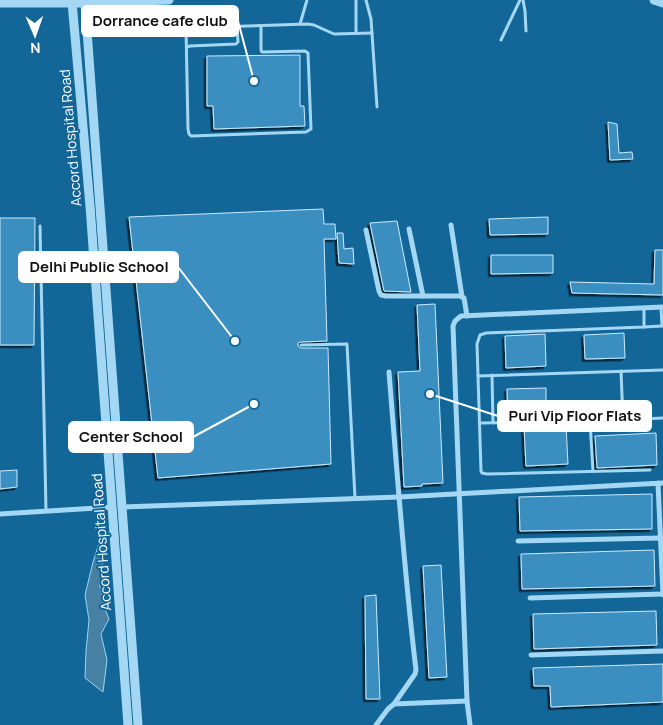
<svg xmlns="http://www.w3.org/2000/svg" width="663" height="725" font-family="Manrope,sans-serif">
<defs>
<filter id="shadow"><feDropShadow dx="-2.5" dy="2.5" stdDeviation="0" flood-color="#0009"/></filter>
</defs>
<rect width="100%" height="100%" fill="#126698"/>
<path fill="#4681a4" stroke="#96d5f6" d="M100,540l4,18 -3,12 -1,17 5,22 4,10 -8,15 6,26 -4,32 -18,-14 1,-27 3,-31 -4,-25 8,-33z"/>
<g fill="#3b8fc0" stroke="#ccebfd" filter="url(#shadow)">
<path d="M300,55v51h4l1,20 -91,3 -1,-23h-6v-50z"/>
<path d="M608,122l9,2 2,29 13,-1 1,7 -23,1z"/>
<path d="M323,209l1,15h11l1,15h-12l3,102 -26,1 -3,1v3l3,2h27l3,116 -173,14 -29,-261z"/>
<path d="M548,217v17l-58,1 -1,-16z"/>
<path d="M0,218h35l-1,127h-34z"/>
<path d="M397,221l14,71 -27,-1 -14,-68z"/>
<path d="M337,233h6l1,16 9,-1 1,16 -15,-1z"/>
<path d="M655,250h8v45l-91,-2 -2,-11 84,2z"/>
<path d="M491,255h62v18l-62,1z"/>
<path d="M435,304l8,179 -21,1v2l-18,1 -6,-115 22,-1 -3,-66z"/>
<path d="M624,333l1,25 -40,1 -1,-24z"/>
<path d="M545,334l1,32 -40,2 -1,-32z"/>
<path d="M546,388v16l35,-2v15l-73,2 -1,-30z"/>
<path d="M566,425l2,39 -42,2 -2,-40z"/>
<path d="M656,433l1,32 -60,3 -2,-32z"/>
<path d="M17,470v17l-17,2v-18z"/>
<path d="M652,494v35l-132,2 -1,-34z"/>
<path d="M654,550l1,36 -133,3 -1,-35z"/>
<path d="M441,565l6,112 -18,1 -6,-112z"/>
<path d="M376,595l4,104h-14l-1,-103z"/>
<path d="M656,611l1,34 -123,4 -1,-35z"/>
<path d="M663,664v38l-112,5 -1,-21h-16l-1,-18z"/>
</g>
<g fill="none" stroke-linecap="round" stroke-linejoin="round">
<g stroke="#a4d7f3" stroke-width="3">
<path d="M356,0v33"/>
<path d="M366,0l5,19 6,88"/>
<path d="M523,0l2,11 1,20"/>
<path d="M300,24l7,-24"/>
<path d="M186,28l2,101 1,5 2,2 115,-4 5,-3 -3,-76 -3,-2 -43,1 -1,-2v-24"/>
<path d="M87,31l221,-7 6,1 20,9 38,-1"/>
<path d="M501,40l19,-40"/>
<path d="M187,47l3,-1 46,-2 2,-2 -1,-16"/>
<path d="M40,226l6,285"/>
<path d="M661,307l1,19h1"/>
<path d="M644,308v19l-158,6 -6,2 -3,9 4,127 1,2 5,1 163,-4"/>
<path d="M644,327l18,-1"/>
<path d="M301,345l46,-1 8,154"/>
<path d="M621,371l2,49 40,-2"/>
<path d="M492,375l1,48"/>
<path d="M478,376l185,-6"/>
<path d="M480,423l110,-2 3,50"/>
</g>
<g stroke="#a4d7f3" stroke-width="5">
<path d="M451,225l11,72"/>
<path d="M409,229l14,67"/>
<path d="M366,230l13,61 2,4 5,1h74l4,2 3,18"/>
<path d="M389,372c8,100 15,199 27,298l-1,4 -21,30"/>
<path d="M658,483l5,112"/>
<path d="M122,507l277,-10 264,-14"/>
<path d="M0,514l113,-7"/>
<path d="M518,541l143,-3"/>
<path d="M530,598l133,-4"/>
<path d="M531,655l132,-4"/>
<path d="M376,725l12,-16 6,-5 73,-3"/>
<path d="M470,725l-3,-24 -14,-375 2,-5 6,-5 202,-9"/>
</g>
<g stroke="#a4d7f3" stroke-width="9">
<path d="M69,0l3,2 18,204 38,519"/>
<path d="M82,0l3,3 53,722"/>
<path d="M654,0l9,3"/>
<path d="M0,3h85l84,-3"/>
</g>
</g>
<g text-anchor="middle" dominant-baseline="central" stroke-width="4" stroke-linejoin="round" paint-order="stroke">
<g font-size="14" fill="#fff" stroke="#126698">
<text transform="translate(70 138) rotate(-95)">Accord Hospital Road</text>
<text transform="translate(101 542) rotate(-94)">Accord Hospital Road</text>
</g>
</g>
<path fill="none" stroke="#fff" stroke-width="2" d="M254 81L238 21M235 341L178 267M430 394L498 416M254 404L193 437"/>
<g fill="#fff" stroke="#126698" stroke-width="2">
<circle cx="254" cy="81" r="5"/>
<circle cx="235" cy="341" r="5"/>
<circle cx="430" cy="394" r="5"/>
<circle cx="254" cy="404" r="5"/>
</g>
<g fill="#fff" stroke="#fff" stroke-width="2">
<rect x="82" y="6" width="156" height="30" rx="5"/>
<rect x="19" y="252" width="159" height="30" rx="5"/>
<rect x="498" y="401" width="153" height="30" rx="5"/>
<rect x="69" y="422" width="124" height="30" rx="5"/>
</g>
<g font-size="15" text-anchor="middle" font-weight="bold" fill="#111">
<text x="160" y="26">Dorrance cafe club</text>
<text x="99" y="272">Delhi Public School</text>
<text x="575" y="421">Puri Vip Floor Flats</text>
<text x="131" y="442">Center School</text>
</g>
<g transform="translate(35 35) rotate(178)" stroke="#126698" stroke-width="4" paint-order="stroke">
<path d="M0-4L9 19L0 12L-9 19Z" fill="#ffffff"/>
<text y="-8" font-size="14" font-weight="bold" text-anchor="middle" fill="#ffffff">N</text>
</g>
</svg>
